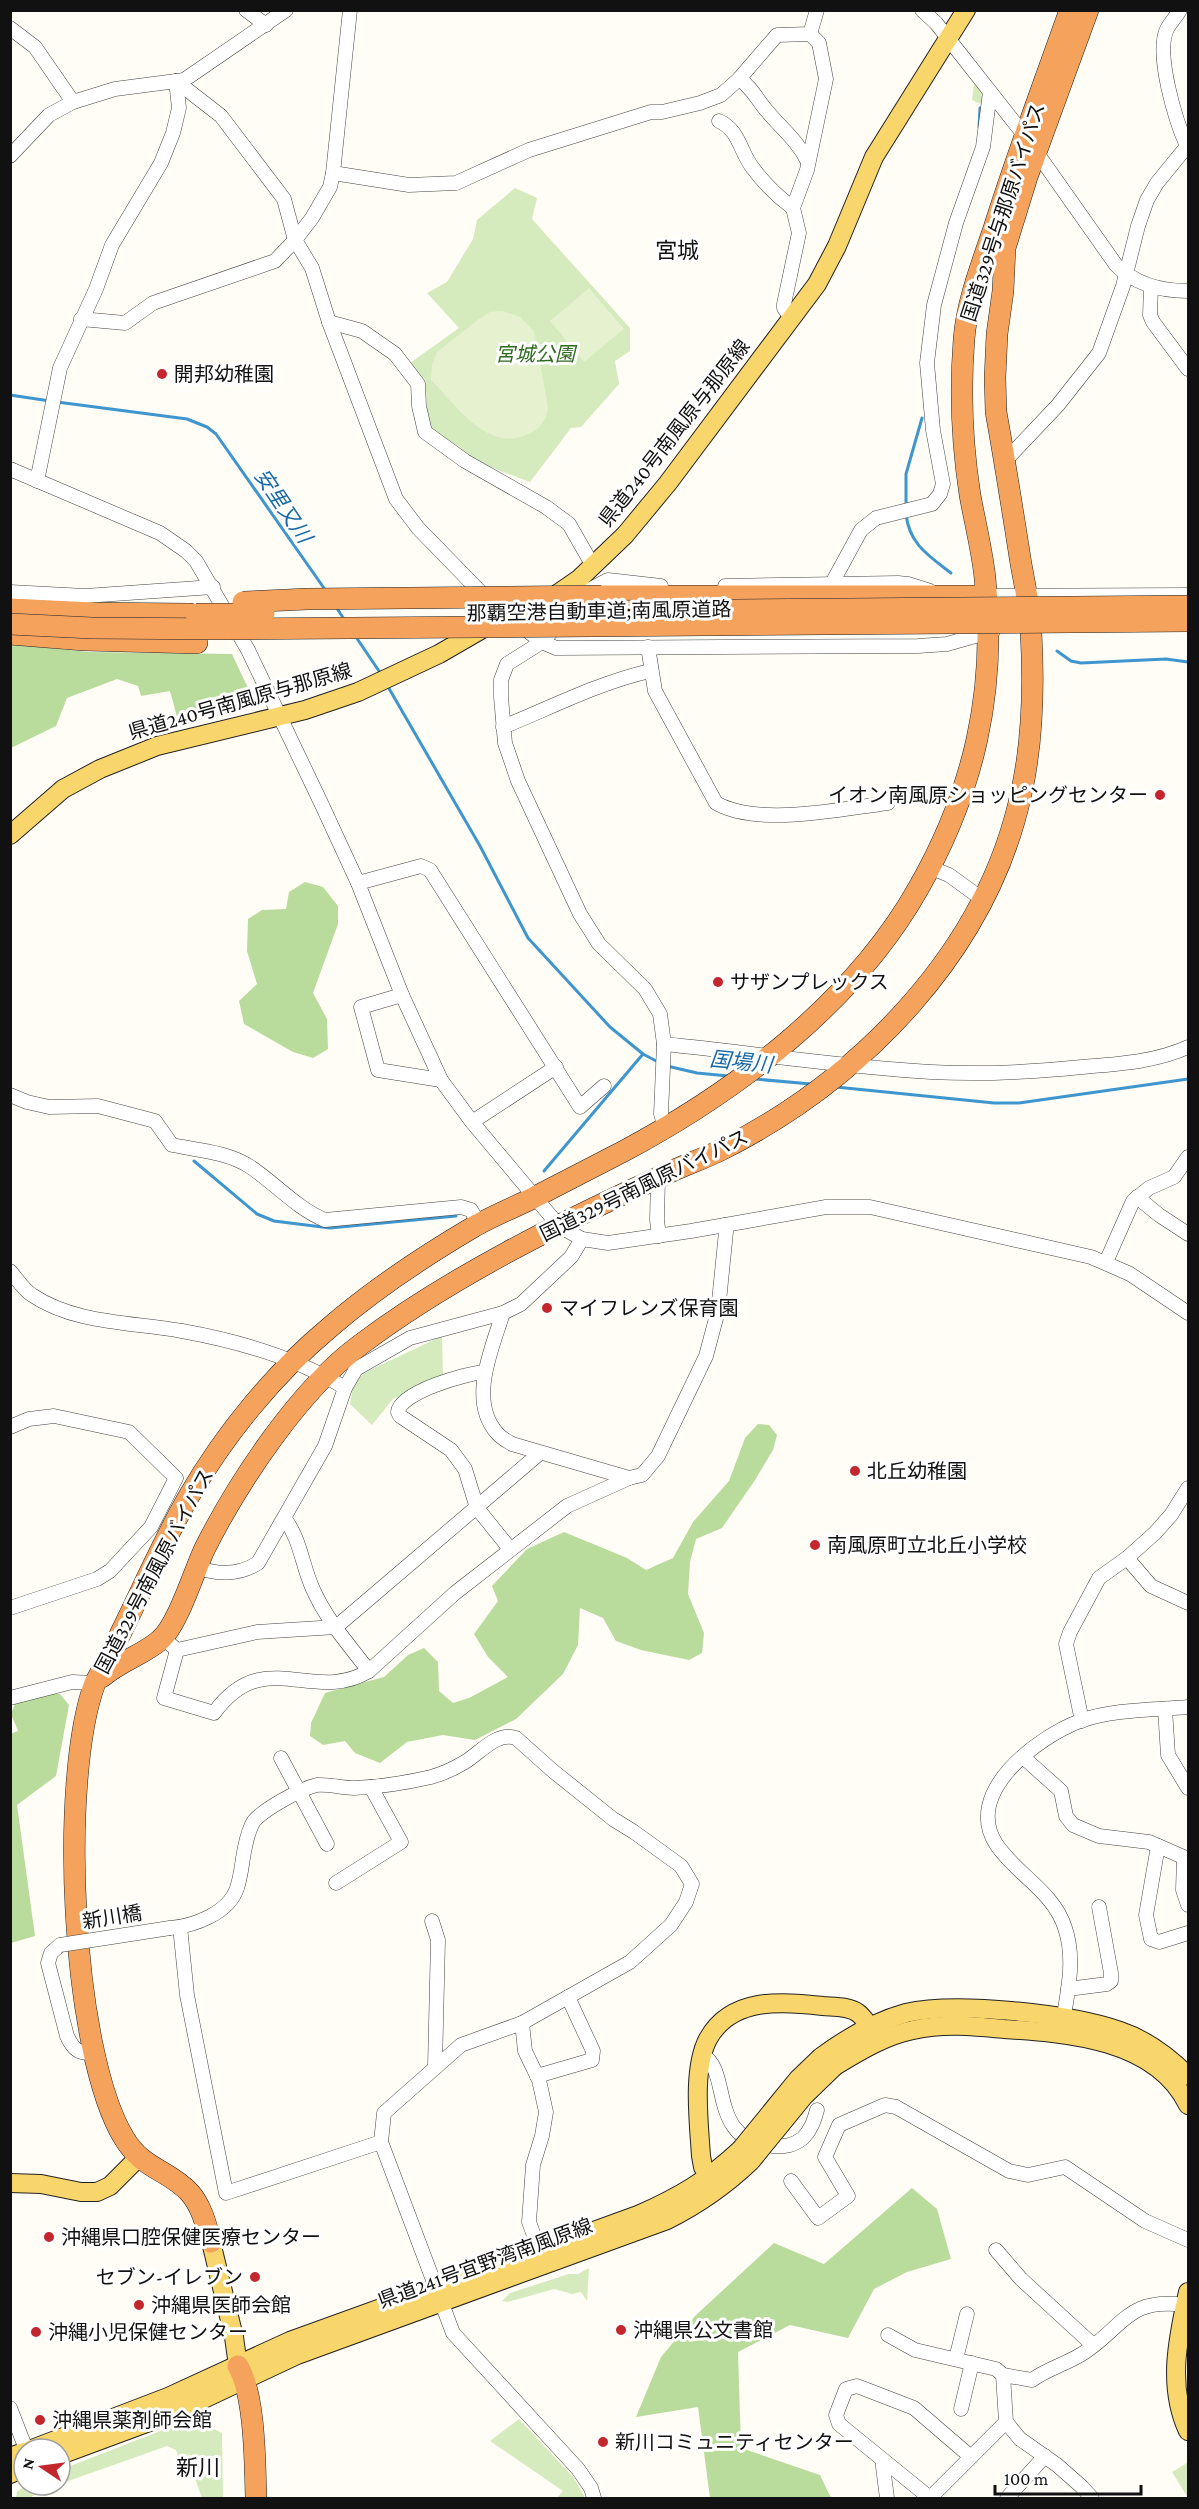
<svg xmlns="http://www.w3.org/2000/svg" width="1199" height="2509" font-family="'Crimson Pro','Noto Sans JP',serif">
<rect width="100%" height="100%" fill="#fffdf5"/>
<g fill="#d5ebbd">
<path d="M974,84l9,7v14l-11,-5z"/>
<path d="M515,188l22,10 -5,21 98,109v23l-15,10 4,23 -38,43 -10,1 -41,54 -50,-19 -46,-31 -6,-10 -3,-42 -15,-17 49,-35 -32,-35 20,-11 26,-43 4,-19z"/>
<path d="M442,1336l1,41 -50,22 -21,26 -22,-21 4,-23 14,-10z"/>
<path d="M589,2268l-2,33 -6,-9 -9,2 -18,-5 -46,13 -6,-1 8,-8 59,-19h9z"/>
<path d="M199,2416l1,6 22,11 1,65h-21l-16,-44 -8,2 -2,-6 -9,-4 -107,38v-14z"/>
<path d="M519,2419l55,59 11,20h-28l6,-7 -73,-50z"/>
<path d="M1187,2463l1,3v32l-16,-26z"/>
<path d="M26,2485h32l-21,8 -7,5h-14l1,-6z"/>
</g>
<g fill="#b9dc9c">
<path d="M10,644l79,8 143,2 16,34 -13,24 -56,12 -9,-33 -29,5 -3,-10 -21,-7 -50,19 -11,28 -45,22z"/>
<path d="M305,882l18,5 15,19v18l-25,69 14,26 1,30 -15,9 -20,-6 -49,-28 -5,-23 18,-17 -10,-33 1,-32 14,-9 24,-1 3,-17z"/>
<path d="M758,1424l11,1 8,10 -4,15 -18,30 -33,48 -26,11 -6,23 -2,32 16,39 -2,20 -13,7 -48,-10 -25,-9 -13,-23 -23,-10 -2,37 -15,29 -47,45 -41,21 -32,-5 -36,7 -27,21 -25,-10 -10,-12 -22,4 -13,-9 1,-13 14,-30 59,-16 24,-22 16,-7 14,14 1,29 14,12 16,-5 39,-21 -20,-20 -14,-23 24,-33 -6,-15 35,-37 37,-17 63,26 19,12 27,-12 20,-36 36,-41 16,-43z"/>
<path d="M45,1694h15l9,11 -13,71 -39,29 18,131 -24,7 -1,-209 8,-3 -7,-17 4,-10z"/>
<path d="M912,2188l25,21 14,50 -44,13 -33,17 -26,49 -58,-13 -52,27 3,96 79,27 11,23h-121l-12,-91 -62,10 25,-60 34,-41 79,-73 50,21z"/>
</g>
<g fill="#e6f2cf">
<path d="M589,288l35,41 -40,33 -34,-41z"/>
<path d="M502,311l18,6 14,14 14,76c-2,14 -8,23 -22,28 -39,17 -70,-30 -95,-55l1,-15 5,-13 42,-33 11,-7z"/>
</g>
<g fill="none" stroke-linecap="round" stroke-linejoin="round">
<g stroke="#3f96cf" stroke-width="3">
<path d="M979,127l1,-19"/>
<path d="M10,395l40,6"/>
<path d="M57,402l130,17 20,8 9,7 110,157"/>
<path d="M906,507v-33l16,-56"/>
<path d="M906,514c3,30 23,42 45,59"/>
<path d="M336,607l8,12"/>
<path d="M356,637l25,37"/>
<path d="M1057,651l14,10 10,2 85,-4 22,3"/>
<path d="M387,685l93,161 48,92 82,89 33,27 17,9"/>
<path d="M667,1066l30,7 31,3"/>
<path d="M755,1079l56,5"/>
<path d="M836,1087l158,16h25l169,-24"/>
<path d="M194,1161l63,53 17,7 56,7 126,-12"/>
<path d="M544,1171l99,-117"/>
</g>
<g stroke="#444" stroke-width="15">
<g id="minor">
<path d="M246,10l20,15"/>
<path d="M922,10l14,13 89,113 91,129c20,20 45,26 72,26"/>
<path d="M1180,10c-4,7 -10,13 -13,19 -12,25 9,93 20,117"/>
<path d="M10,28l25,19 38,55"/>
<path d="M739,79c13,8 18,21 28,32 14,17 31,30 41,51"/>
<path d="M176,81l45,35 63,83 11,41 17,28 17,54 67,177 22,29 73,75 51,39 14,6 362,-2 29,-2 46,-13"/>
<path d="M719,121c20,9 21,30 33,46 11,15 26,30 41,41"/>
<path d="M10,156l39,-41 24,-13 42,-13 69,-9 102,-70"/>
<path d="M333,173l76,12 47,-2 73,-33 122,-38h11l38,-9 21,-8 18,-16 38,-44 33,-1 7,-24"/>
<path d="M1151,287l-1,28 3,7 35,47"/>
<path d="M81,319l44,4 28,-20 122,-42 20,-21 17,-22 18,-31 3,-14 17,-163"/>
<path d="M792,319l-8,-11v-4l15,-71 -6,-25 14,-38 19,-91 -7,-36 -9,-9"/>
<path d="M329,322l33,9 33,23 23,30 1,22 6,26 40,29 81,46 23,17 24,42"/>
<path d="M1005,461l53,-56 41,-52 24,-67 15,-60 9,-26 10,-17 31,-38"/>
<path d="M10,469l150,64 26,18 10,10 52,89 74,155 36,78 44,112 39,85 31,42 87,104 23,13 26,4 83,-12 135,-24h44l221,50 39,17 58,39"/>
<path d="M37,481l23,-113 36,-79 16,-44 49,-82 12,-30 6,-25 -3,-27"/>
<path d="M831,585l30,-55 15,-12 56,-14 8,-10 3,-10 -10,-54 -6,-67 7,-58 22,-82 27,-76 7,-55"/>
<path d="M661,586l-53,-6 -19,10 -47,52 -35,22 -6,16v17l4,46 13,38 62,133 19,30 46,45 15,25 4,30 -3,70 4,14"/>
<path d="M725,586l173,-3 10,1 22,7"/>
<path d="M10,592l75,4 128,-9"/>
<path d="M986,596l202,-1"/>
<path d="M648,647l7,44 61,112c42,24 124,6 172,0"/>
<path d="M503,727c49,-20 95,-44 147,-56"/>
<path d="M929,867l20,8 33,24"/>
<path d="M358,883l63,-17 9,4 150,237 24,-21"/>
<path d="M402,995l-41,12 17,63 63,10"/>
<path d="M664,1044c89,9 178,23 267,28 51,3 101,0 151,-5 36,-3 73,-5 106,-20"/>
<path d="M10,1095l17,7 22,5 49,-1 57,15 17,24c25,5 55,7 77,21 26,17 47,42 76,54l136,-13 10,3 8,14"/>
<path d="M472,1122l84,-55"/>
<path d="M658,1178l-1,42 2,16"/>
<path d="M1137,1197l22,18 29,19"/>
<path d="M1106,1262l27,-61 16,-13 25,-11 14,-20"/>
<path d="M10,1271c7,8 14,19 22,24 43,29 100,27 150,36 56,10 115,27 163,57"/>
<path d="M503,1313c-11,36 -35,87 -6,120 4,5 10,8 15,11l117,34"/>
<path d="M485,1372c-18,1 -85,20 -87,40l2,4 51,34 14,19 12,39 33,41"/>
<path d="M10,1427l19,-8 25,-3 75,16 47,46 -25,49 -41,44 -13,8 -87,29"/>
<path d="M285,1519c15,20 17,45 27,68 13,31 37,58 57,84"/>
<path d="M1127,1558l24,28 37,17"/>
<path d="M197,1567c20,8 42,8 61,-4l67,-117 20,-58 11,-19 54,-31 93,-25 18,-9 50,-47 11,-18"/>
<path d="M163,1638l14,12 -13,48 50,15c50,-69 98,-8 155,-42l86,-78 112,-87 62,-28 13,-3 16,-19 48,-100 12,-45 8,-79 -1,-7"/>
<path d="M177,1650l80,-18 79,-5 204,-174"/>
<path d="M10,1698l62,-16 23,1"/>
<path d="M1165,1709l3,46 20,33"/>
<path d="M1082,1721l-16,-77 4,-12 29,-54 28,-20 28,-25 16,-18 17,-27"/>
<path d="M1023,1757l38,34 5,25 7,9 26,11 50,6 39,17"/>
<path d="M281,1758l46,86"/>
<path d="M1158,1846l-12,69 5,24 8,3 29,-9"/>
<path d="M1184,1858l-1,32 5,15"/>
<path d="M336,1883l65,-41 -30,-55"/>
<path d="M432,1921l6,19 -3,126"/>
<path d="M180,1927l7,68 39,198 155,-51"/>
<path d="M170,1928c24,-2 59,-15 67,-40 4,-12 5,-25 7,-36 2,-10 4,-22 10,-31 10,-12 48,-33 63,-36 12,-1 25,3 37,3 27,-1 51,-5 77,-11 11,-3 24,-9 34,-15 15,-9 32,-31 51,-24l37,33 60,48 21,13 47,34 11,18 -6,18 -15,23 -41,37 -108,61 -61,22 -77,68 -3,29 72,191 125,136 13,19 3,10"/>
<path d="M60,1945l-9,8 -3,10 19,73c6,13 12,19 27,16"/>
<path d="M1068,1989l39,-5 4,-3v-8l-12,-66"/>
<path d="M522,2023l3,28 14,29 7,32 -4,24 -9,29 -4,57 10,27"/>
<path d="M1062,2027c5,-32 14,-67 3,-99 -11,-36 -49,-54 -69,-84 -33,-52 42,-107 84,-123 34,-12 74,-11 108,-14"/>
<path d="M703,2055c29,17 4,86 70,91 11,1 20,0 30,-8 8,-8 11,-17 14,-28"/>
<path d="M537,2076l55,-16 1,-9 -25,-54"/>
<path d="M791,2181l27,37 30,-22 -23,-39 14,-32 46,-20 11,2 113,64 19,4 37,-8 80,54 43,19"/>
<path d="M996,2250l25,29 72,66"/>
<path d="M888,2335l27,15 81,19 7,6"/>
<path d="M956,2359l11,-45"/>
<path d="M10,2408l16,41"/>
<path d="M961,2409l11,-46"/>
<path d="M882,2459l48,39"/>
<path d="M887,2498l-5,-39 -43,-35 -3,-9 10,-26 11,-3 57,22 57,49"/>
<path d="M930,2498l76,-76"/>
<path d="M1007,2498l38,-42"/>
<path d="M1092,2498l-10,-11 -25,-22 -37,-26 -14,-17 -3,-47 29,5c17,-12 37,-17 53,-28 39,-26 43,-55 100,-47"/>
</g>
</g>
<g stroke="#222" stroke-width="20">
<g id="major">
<path d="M10,835l53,-46 37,-20 57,-23 148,-36 53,-18 81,-38 45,-26 56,-22 39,-27 46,-44 43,-52 149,-199 20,-38 37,-89 92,-147"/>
<path d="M821,2057c27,-20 53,-35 85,-44 50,-12 166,1 214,18 27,9 49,26 68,45"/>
<path d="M835,2066c25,-15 49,-30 78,-36 30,-7 60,-4 91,-1 63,4 152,10 184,76"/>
<path d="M709,2178l-6,-11 -2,-11c-2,-33 -9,-87 7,-117 23,-42 74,-38 115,-33 11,1 26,0 35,7 7,5 12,15 16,22"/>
<path d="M10,2183l31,1 40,8h16l13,-6 28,-28"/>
<path d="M211,2242l23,95 4,29"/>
<path d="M1188,2292c-10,46 -21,94 0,139"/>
<path d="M32,2449l136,-52 122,-56 348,-126c41,-18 70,-35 103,-66"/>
<path d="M60,2455l116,-43 121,-57 370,-135c32,-16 58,-34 84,-59"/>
<path d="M10,2457l14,-5"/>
<path d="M10,2474l14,-6"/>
</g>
</g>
<g stroke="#222" stroke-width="22">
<g id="highway">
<path d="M601,596h385"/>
<path d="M10,609l82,4 98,1"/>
<path d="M10,634l74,6 113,3"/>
<path d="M102,1677c18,-16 43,-23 58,-37 18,-15 34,-69 45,-92 34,-67 94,-158 155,-203 90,-68 204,-124 306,-171 18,-9 37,-15 55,-24 141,-71 266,-199 300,-356 12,-53 13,-109 10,-162 -1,-23 -6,-46 -10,-68 -8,-51 -16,-102 -25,-152l-1,-34 2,-44 6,-43 2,-43 22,-71 61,-167"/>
<path d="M211,2242c-5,-17 -9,-35 -21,-49 -22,-24 -47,-23 -66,-55 -53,-87 -65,-359 -29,-455 34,-61 59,-126 94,-187 36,-62 85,-122 140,-168 45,-39 95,-72 146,-102 18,-10 37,-18 56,-27 31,-16 62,-32 93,-48 113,-60 230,-149 294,-262 56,-98 79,-198 67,-311 -3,-28 -10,-55 -15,-83 -8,-51 -10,-105 -6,-156 3,-38 18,-75 30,-111 23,-73 50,-145 76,-218"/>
<path d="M238,2366c17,29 17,97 18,132"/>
</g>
</g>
<use href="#minor" stroke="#fff" stroke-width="14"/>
<use href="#major" stroke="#f9d66b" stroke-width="18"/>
<use href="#highway" stroke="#f5a25d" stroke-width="21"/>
<g stroke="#444" stroke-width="15" stroke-linecap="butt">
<path id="minor-bridge" d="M60,1945l110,-17"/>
</g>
<g stroke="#222" stroke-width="20" stroke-linecap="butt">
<g id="major-bridge">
<path d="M741,2149l57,-70 23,-22"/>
<path d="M751,2161l53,-65 31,-30"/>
</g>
</g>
<g stroke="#222" stroke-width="22" stroke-linecap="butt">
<g id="highway-bridge">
<path d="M243,602l64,-3 294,-3"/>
<path d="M619,611l569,-5"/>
<path d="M196,614h68"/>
<path d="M10,624l82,4 137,1 959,-8"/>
</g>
</g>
<use href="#minor-bridge" stroke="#fff" stroke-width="14"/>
<use href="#major-bridge" stroke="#f9d66b" stroke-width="18"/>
<use href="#highway-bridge" stroke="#f5a25d" stroke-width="21"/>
</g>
<g fill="#c4262e" stroke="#fff" stroke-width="2">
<circle cx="162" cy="374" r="6"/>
<circle cx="1160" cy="795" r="6"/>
<circle cx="718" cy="982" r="6"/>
<circle cx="547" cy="1308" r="6"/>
<circle cx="855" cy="1471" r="6"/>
<circle cx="815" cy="1545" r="6"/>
<circle cx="49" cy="2237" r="6"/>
<circle cx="255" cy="2277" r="6"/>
<circle cx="139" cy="2305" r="6"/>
<circle cx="621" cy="2330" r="6"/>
<circle cx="36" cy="2332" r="6"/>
<circle cx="40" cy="2420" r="6"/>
<circle cx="603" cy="2442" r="6"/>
</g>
<g text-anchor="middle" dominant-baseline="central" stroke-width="6" stroke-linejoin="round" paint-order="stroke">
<g font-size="20" fill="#111" stroke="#fff">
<text transform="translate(1003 212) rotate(-72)">国道329号与那原バイパス</text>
<text transform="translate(674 433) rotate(-52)">県道240号南風原与那原線</text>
<text transform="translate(599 611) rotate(-1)">那覇空港自動車道;南風原道路</text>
<text transform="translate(240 701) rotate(-16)">県道240号南風原与那原線</text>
<text transform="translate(644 1185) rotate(-26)">国道329号南風原バイパス</text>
<text transform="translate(154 1571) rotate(-62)">国道329号南風原バイパス</text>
<text transform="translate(112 1917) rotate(-9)">新川橋</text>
<text transform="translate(485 2263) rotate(-20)">県道241号宜野湾南風原線</text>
</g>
<g font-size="20" font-style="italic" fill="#2f6b1f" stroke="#fff">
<text x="535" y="354">宮城公園</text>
</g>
<g font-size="20" fill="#111" stroke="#fff" text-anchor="start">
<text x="174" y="374">開邦幼稚園</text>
<text x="1148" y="795" text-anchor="end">イオン南風原ショッピングセンター</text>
<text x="730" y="982">サザンプレックス</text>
<text x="559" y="1308">マイフレンズ保育園</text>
<text x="867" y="1471">北丘幼稚園</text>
<text x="827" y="1545">南風原町立北丘小学校</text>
<text x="61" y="2237">沖縄県口腔保健医療センター</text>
<text x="243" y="2277" text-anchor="end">セブン-イレブン</text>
<text x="151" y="2305">沖縄県医師会館</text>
<text x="633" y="2330">沖縄県公文書館</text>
<text x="48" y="2332">沖縄小児保健センター</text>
<text x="52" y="2420">沖縄県薬剤師会館</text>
<text x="615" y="2442">新川コミュニティセンター</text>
</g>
<g font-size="21" font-style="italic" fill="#1768a6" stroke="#fff">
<text transform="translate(283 506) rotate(56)">安里又川</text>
<text transform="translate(741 1062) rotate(6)">国場川</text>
</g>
<g font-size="22" fill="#111" stroke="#fff">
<text x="677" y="250">宮城</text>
<text x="198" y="2467">新川</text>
</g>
</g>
<rect width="1199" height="2509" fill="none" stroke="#111111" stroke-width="24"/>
<g transform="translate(42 2467) rotate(283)"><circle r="28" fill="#ffffff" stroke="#a0a0a0" stroke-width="1.5"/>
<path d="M0-4.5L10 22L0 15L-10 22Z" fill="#c4262e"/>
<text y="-9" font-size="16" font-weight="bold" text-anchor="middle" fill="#111111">N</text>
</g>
<path d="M995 2485v9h146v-9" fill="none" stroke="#111111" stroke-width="3"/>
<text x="1004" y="2485" font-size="18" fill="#111111" stroke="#ffffff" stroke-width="4.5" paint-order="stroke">100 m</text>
</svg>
